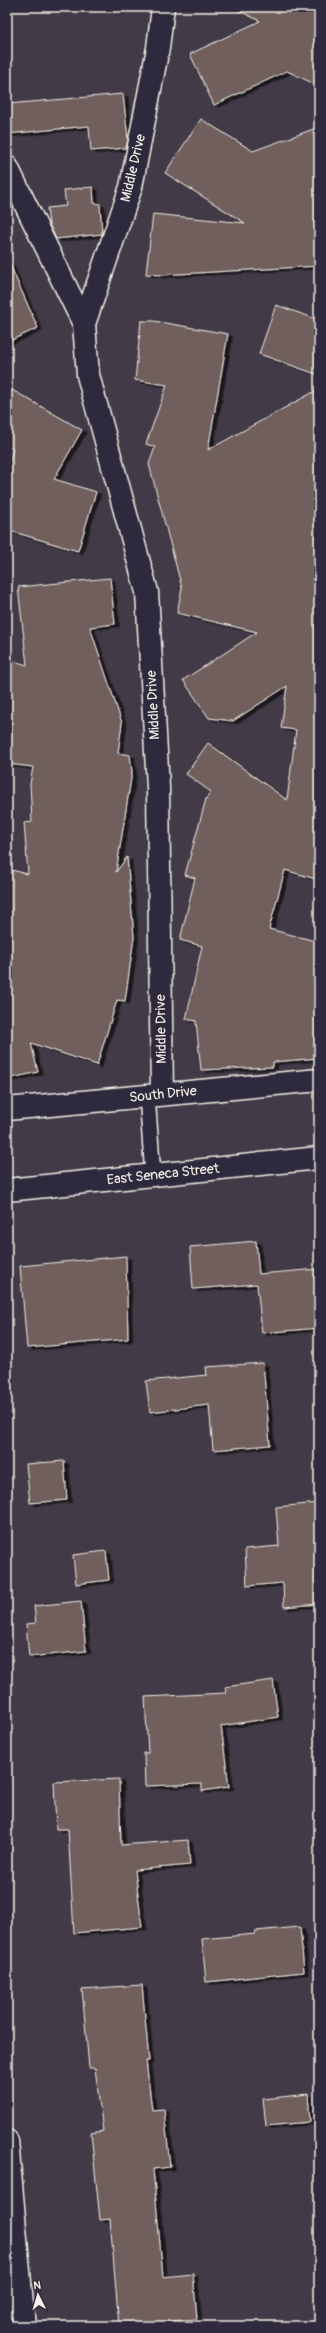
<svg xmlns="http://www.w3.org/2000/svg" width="326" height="2333" font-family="Pangolin,sans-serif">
<defs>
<filter id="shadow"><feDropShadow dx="4.5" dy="2.5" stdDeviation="0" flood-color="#0009"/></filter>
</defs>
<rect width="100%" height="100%" fill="#423a47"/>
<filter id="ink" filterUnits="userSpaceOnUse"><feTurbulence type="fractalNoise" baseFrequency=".025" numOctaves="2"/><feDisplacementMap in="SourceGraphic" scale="8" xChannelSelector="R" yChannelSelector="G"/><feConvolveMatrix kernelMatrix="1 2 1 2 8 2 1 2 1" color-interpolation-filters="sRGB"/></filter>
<g filter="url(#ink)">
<g fill="#705f5d" stroke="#f4f1e8" filter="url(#shadow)">
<path d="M231,7h88v79l-32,-15 -73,34 -24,-51 70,-33z"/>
<path d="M123,94l5,45 -2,9 -35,3 -2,-25 -82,8v-30z"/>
<path d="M201,119l52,32 66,-24v139l-158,9 -15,-1 7,-60 92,9 -80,-50z"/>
<path d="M93,187l1,16 6,1 2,30 -46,5 -7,-15 -2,-16 19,-2 -2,-16z"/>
<path d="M7,258l31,70 -31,14z"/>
<path d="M276,305l43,15v55l-60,-21z"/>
<path d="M141,321h13l74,13 -20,116 111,-61v491l-34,-10 -16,59 50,13v116l-46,4v5l-72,3 -5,-49 -10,-2 16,-73 -22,-6 15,-62 -10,-3 21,-76 5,-7 -25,-18 22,-31 79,57 9,-70 -15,-2 6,-42 -54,35 -24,-3 -26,-38 74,-48 -80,-19 5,-25 -33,-124 6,-17 -9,-3 21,-59 -32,-5z"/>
<path d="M7,387l75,43 -28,49 42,13 -18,59 -71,-21v-60l6,-21 -6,-3z"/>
<path d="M110,578l5,46 -25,3 32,96 -4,30 12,2 2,17 -16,100 11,-15 7,80 -9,64 -8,-1 -20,65 -66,-22 7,29 -31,7v-210l21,5 -4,-51 8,-1 -2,-38 3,-17 -26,-3v-105l20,6 -9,-78z"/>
<path d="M256,1241l3,33 60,-5v59l-57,5 -5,-49 -64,5 -3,-42z"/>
<path d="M126,1256l2,83 -101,9 -7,-82z"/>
<path d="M263,1363l7,82 -57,5 -4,-45 -59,7 -4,-31 61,-6 -1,-8z"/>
<path d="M64,1461l3,39 -37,3 -4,-39z"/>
<path d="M319,1503v101l-35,3 -1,-24 -36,3 -2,-37 34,-3 -3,-39z"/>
<path d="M106,1551l3,29 -33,4 -3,-29z"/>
<path d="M81,1601l5,50 -57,6 -3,-33 10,-1 -2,-17z"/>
<path d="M273,1680l5,37 -57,9 8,61 -27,4v-7l-57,2 -1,-33h4l-3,-56 81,-4 -1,-6z"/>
<path d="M119,1779l2,66 67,-5 2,25 -55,5 7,57 -68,6 -6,-104h-12l-2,-47z"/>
<path d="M300,1927l4,45 -98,10 -4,-43 53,-5v-3z"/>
<path d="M142,1985l7,76h-3l6,49 12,-1 6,58 -17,2 10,108 30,-3 4,45 -27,2v5h-51l-9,-107 -10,1 -9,-87 12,-2 -8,-63h-6l-7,-79z"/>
<path d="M308,2094l2,28 -44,4 -3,-27z"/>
</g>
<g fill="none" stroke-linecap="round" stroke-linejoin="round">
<g stroke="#f4f1e8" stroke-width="18">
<path id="lane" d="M147,1096l6,79"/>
</g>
<g stroke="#f4f1e8" stroke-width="25">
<g id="street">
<path d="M7,167l77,157 4,51 59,217 11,195 4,307"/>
<path d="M84,324l47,-137 27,-139 5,-41"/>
<path d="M7,1109l312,-29"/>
<path d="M7,1190l312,-32"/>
<path d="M7,2141l17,185"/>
</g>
</g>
<use href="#lane" stroke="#2f2a3d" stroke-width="15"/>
<use href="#street" stroke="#2f2a3d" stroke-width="22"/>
</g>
</g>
<g text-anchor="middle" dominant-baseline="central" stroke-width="3" stroke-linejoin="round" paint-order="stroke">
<g font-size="14" fill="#f4f1e8" stroke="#2f2a3d">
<text transform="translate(133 168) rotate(-77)">Middle Drive</text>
<text transform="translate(153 705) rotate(-93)">Middle Drive</text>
<text transform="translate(161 1029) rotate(-91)">Middle Drive</text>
<text transform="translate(163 1094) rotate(-6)">South Drive</text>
<text transform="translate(163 1174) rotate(-6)">East Seneca Street</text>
</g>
</g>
<rect width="326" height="2333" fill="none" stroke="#2f2a3d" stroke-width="24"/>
<rect x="12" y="12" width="302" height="2309" fill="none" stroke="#f4f1e8" stroke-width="1.5" filter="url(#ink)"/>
<g transform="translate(38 2295) rotate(355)" stroke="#2f2a3d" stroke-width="3" paint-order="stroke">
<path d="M0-3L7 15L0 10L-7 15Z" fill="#f4f1e8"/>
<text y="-6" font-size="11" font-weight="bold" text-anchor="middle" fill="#f4f1e8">N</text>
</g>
</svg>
